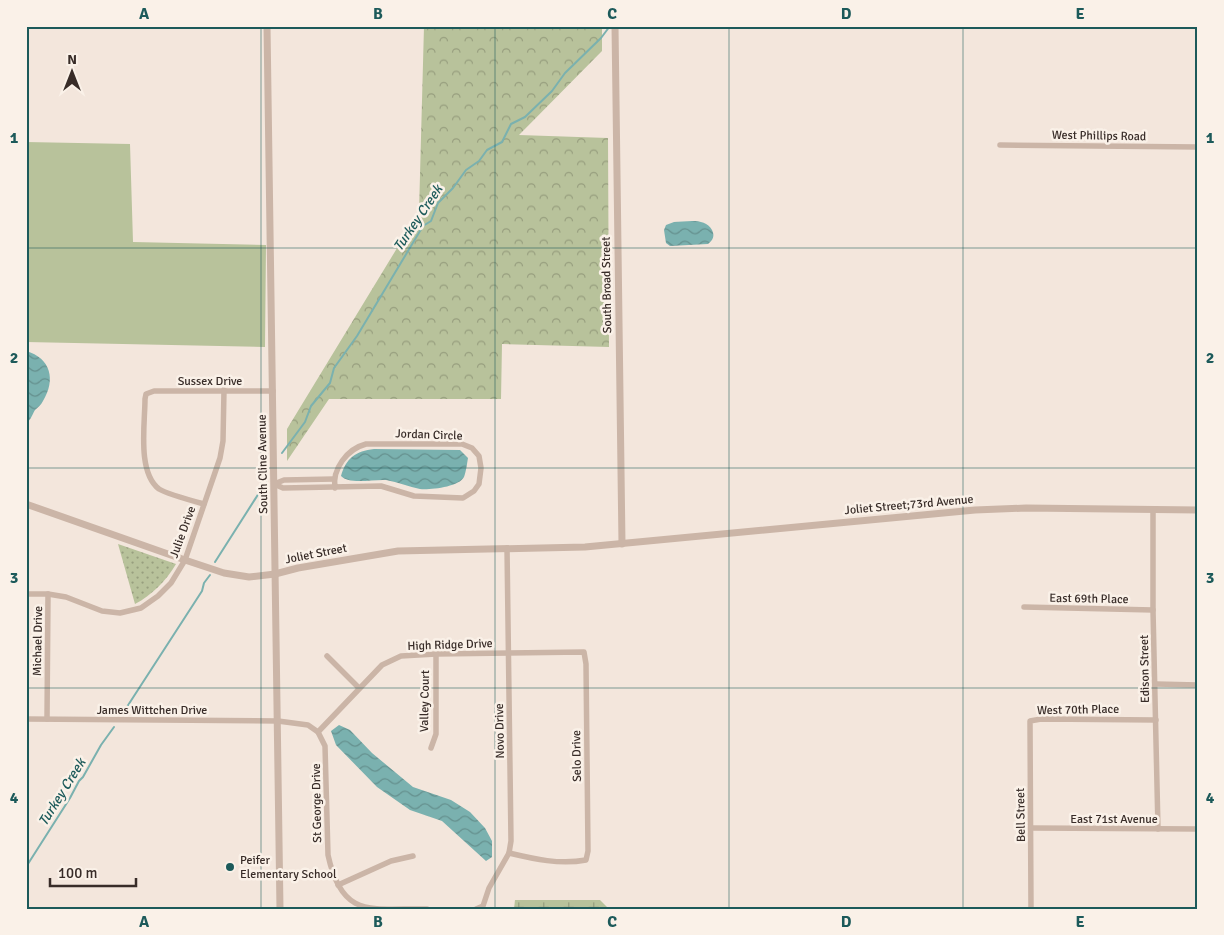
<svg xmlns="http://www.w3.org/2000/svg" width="1224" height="935" font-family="Signika,sans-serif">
<defs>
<pattern id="forest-crowns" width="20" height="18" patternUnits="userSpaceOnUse" patternTransform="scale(1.25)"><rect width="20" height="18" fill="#b8c29b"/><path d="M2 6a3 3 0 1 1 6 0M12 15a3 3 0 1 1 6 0" fill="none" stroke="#979e7e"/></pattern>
<pattern id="wetland-marsh" width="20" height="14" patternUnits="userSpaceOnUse" patternTransform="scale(1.25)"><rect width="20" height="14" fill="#b8c29b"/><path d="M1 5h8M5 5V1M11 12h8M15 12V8" fill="none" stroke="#979e7e"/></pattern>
<pattern id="park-dots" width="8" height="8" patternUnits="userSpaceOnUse" patternTransform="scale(1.25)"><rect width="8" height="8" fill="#b8c29b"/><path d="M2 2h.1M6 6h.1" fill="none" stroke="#979e7e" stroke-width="1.8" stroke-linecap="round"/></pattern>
<pattern id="water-waves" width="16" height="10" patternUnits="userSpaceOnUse" patternTransform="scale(1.25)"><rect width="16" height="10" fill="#7ab1af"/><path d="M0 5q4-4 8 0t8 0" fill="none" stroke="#65908e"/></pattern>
</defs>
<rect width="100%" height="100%" fill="#f3e6dc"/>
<path fill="#b8c29b" d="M26,142l104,2 3,98 133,3 -1,102 -239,-5z"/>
<path fill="url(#forest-crowns)" d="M424,26h178v25l-83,84 89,3 1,209 -107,-3 -1,55h-172l-42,62v-32l132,-217z"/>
<path fill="url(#wetland-marsh)" d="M515,900h85l9,9h-95z"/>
<path fill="url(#park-dots)" d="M118,544l58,20c-10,17 -24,31 -41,40z"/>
<g fill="url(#water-waves)">
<path d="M674,222c12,0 31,-5 38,8 3,6 1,10 -4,14l-38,2 -4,-3 -2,-13 2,-5z"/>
<path d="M26,351c25,7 30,29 17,50 -2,4 -5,6 -8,9 -3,5 -4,10 -9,13z"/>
<path d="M374,449l86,1 8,8c-1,6 -2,14 -4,19 -5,10 -34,13 -44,12 -11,-2 -22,-7 -34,-9 -12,-1 -37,5 -45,-4 5,-18 15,-25 33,-27z"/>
<path d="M339,725l11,5 22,23 41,34 38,13 19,12 15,16 7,13v16l-6,4 -44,-40 -32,-11 -33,-23 -41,-42 -5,-14z"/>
</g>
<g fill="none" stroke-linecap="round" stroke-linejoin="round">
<g stroke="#7ab1af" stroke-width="2">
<path d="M282,453l23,-31 6,-16 19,-23 4,-15 23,-32 66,-110 8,-5 7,-18 15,-15 13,-18 13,-9 8,-11 15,-8 9,-18 14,-7 27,-26 13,-18 36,-35 9,-12"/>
<path d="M215,562l51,-80"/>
<path d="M123,713l79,-122 2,-8 6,-8"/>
<path d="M26,867l44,-69 9,-17 4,-4 18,-32 13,-18"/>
</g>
<g stroke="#cbb5a7" stroke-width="5.5">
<path d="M1000,145l198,2"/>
<path d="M274,484l9,4 98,-2 33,10 49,2 11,-7 5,-7 2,-16 -2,-12 -7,-8 -10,-4h-96c-19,5 -34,25 -31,44"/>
<path d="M274,484l10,-4 50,-1"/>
<path d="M204,504c-11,-3 -37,-10 -45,-15 -22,-17 -14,-65 -14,-90l1,-5 8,-3h119"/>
<path d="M1153,510v100l5,219"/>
<path d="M26,594h22l18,3 36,14 18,2 21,-5 17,-12 13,-13 14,-23 35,-102 3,-17 1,-51"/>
<path d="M1024,607l129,3"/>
<path d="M327,656l32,32"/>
<path d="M1156,684l42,1"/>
<path d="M26,719l252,2 30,4 10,7 7,14 3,109c14,65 44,53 99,54"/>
<path d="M47,719l1,-125"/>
<path d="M318,732l64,-67 19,-9 35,-2 148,-2 2,12 2,187 -2,9c-26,5 -52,-1 -77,-7"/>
<path d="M431,748l5,-14v-80"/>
<path d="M1031,828l167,1"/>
<path d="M338,885l53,-24 22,-5"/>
<path d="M476,909l7,-3 6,-18 20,-35 2,-12 -4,-293"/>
<path d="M1031,909l-1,-188 11,-2 115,1"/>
</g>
<g stroke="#cbb5a7" stroke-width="7">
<path d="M267,26l13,883"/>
<path d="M615,26l7,518"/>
<path d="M26,504l159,56 39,13 25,4 26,-3 23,-6 100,-17 187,-4 390,-37 51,-2 172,2"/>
</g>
</g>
<path fill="none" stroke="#1c5a5a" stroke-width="1" stroke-opacity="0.55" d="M261,26v883M495,26v883M729,26v883M963,26v883M26,248h1172M26,468h1172M26,688h1172"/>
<circle fill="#1c5a5a" stroke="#faf1e8" stroke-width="2" cx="230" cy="867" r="5"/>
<g text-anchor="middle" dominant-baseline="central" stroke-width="5" stroke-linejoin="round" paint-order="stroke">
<g font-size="12" fill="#382c28" stroke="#faf1e8">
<text transform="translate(1099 136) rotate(1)">West Phillips Road</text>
<text transform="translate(607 285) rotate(-91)">South Broad Street</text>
<text x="210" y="381">Sussex Drive</text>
<text transform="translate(429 435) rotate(2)">Jordan Circle</text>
<text transform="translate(263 464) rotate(-91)">South Cline Avenue</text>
<text transform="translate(909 505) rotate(-5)">Joliet Street;73rd Avenue</text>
<text transform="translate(183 532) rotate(-70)">Julie Drive</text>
<text transform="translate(316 554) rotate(-11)">Joliet Street</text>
<text transform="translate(1089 599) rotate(1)">East 69th Place</text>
<text transform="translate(38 641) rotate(-89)">Michael Drive</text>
<text transform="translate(450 645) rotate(-2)">High Ridge Drive</text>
<text transform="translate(1145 669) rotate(-91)">Edison Street</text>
<text transform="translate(425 701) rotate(-89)">Valley Court</text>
<text x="152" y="710">James Wittchen Drive</text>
<text transform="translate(1078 710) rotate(-1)">West 70th Place</text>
<text transform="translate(500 731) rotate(-91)">Novo Drive</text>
<text transform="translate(577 756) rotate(-91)">Selo Drive</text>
<text transform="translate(317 803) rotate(-91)">St George Drive</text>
<text transform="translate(1021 815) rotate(-91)">Bell Street</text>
<text x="1114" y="819">East 71st Avenue</text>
</g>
<g font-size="12" fill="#382c28" stroke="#faf1e8" text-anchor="start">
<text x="240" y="860">Peifer<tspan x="240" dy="14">Elementary School</tspan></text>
</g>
<g font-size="14" font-style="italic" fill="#1c5a5a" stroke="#faf1e8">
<text transform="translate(418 218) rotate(-56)">Turkey Creek</text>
<text transform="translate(62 792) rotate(-58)">Turkey Creek</text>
</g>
</g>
<rect width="1224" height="935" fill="none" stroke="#faf1e8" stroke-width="55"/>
<g transform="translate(72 72)" stroke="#faf1e8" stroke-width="4" paint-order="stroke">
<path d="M0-4L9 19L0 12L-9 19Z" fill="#382c28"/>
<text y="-8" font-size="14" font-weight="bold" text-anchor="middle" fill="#382c28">N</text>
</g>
<path d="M50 878v8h86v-8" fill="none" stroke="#382c28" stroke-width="2.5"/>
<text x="58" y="878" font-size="15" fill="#382c28" stroke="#faf1e8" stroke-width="4" paint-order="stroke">100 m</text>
<rect x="28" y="28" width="1168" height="880" fill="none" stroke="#1c5a5a" stroke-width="2"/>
<g font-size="16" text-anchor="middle" font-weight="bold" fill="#1c5a5a">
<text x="144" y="19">A</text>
<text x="378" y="19">B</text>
<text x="612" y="19">C</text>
<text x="846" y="19">D</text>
<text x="1080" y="19">E</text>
<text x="14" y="143">1</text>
<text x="1210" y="143">1</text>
<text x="14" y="363">2</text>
<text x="1210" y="363">2</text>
<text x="14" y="583">3</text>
<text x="1210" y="583">3</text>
<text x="14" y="803">4</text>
<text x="1210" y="803">4</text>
<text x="144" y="927">A</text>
<text x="378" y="927">B</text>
<text x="612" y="927">C</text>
<text x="846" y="927">D</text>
<text x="1080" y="927">E</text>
</g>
</svg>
